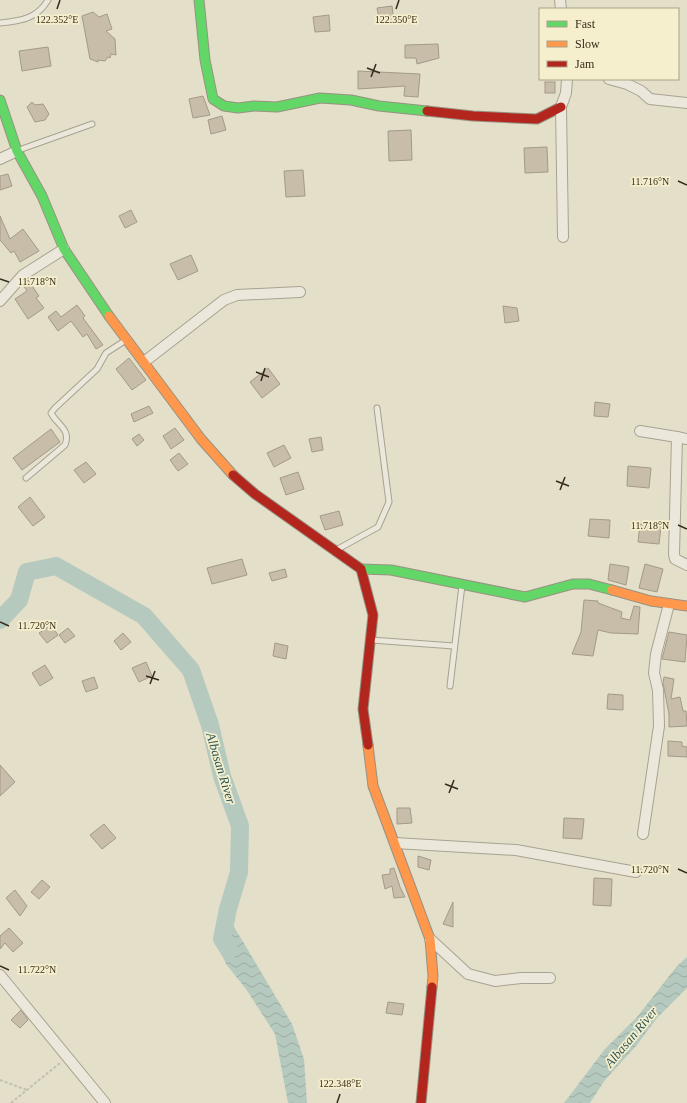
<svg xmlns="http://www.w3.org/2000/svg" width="687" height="1103" font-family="Georgia,serif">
<defs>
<pattern id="water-waves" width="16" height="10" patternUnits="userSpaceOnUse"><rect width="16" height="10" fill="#b5c9be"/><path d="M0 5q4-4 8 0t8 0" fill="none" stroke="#9cada3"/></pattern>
</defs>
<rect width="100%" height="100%" fill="#e4dfc8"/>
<g fill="url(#water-waves)">
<path d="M230,920l62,104 12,35 3,44h-19l-13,-69 -29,-45 -20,-25 -11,-25z"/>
<path d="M687,957v31l-30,30 -21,28 -31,34 -15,23h-26l41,-54 32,-32 40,-51z"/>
</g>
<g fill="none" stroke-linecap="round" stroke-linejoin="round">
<path stroke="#b5c9be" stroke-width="18" d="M0,620l19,-20 8,-28 29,-6 88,50 47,54 19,55 12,51 18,50 -1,46 -11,37 -6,30 7,11"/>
</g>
<g fill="#c7bda9" stroke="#a39a88">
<path d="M392,6l2,15 -14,3 -3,-16z"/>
<path d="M93,12l6,5 8,-3 5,15 -6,2 9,8 1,16 -5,-1 -1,4 -2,-1 -3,4 -7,-1v2l-8,-3 -8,-43z"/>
<path d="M329,15l1,16 -15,1 -2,-15z"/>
<path d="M438,44l1,14 -22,6 -1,-6h-11v-13z"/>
<path d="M48,47l3,19 -29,5 -3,-20z"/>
<path d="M358,71l62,3 -2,23 -14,-1 1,-10 -47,3z"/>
<rect x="545" y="82" width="10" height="11"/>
<path d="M203,96l7,19 -17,3 -4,-19z"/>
<path d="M32,102l3,3 8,-1 6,10 -4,6 -10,2 -8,-15z"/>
<path d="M222,116l4,14 -15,4 -3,-14z"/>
<path d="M411,130l1,30 -23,1 -1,-30z"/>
<path d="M547,147l1,25 -23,1 -1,-25z"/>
<path d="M303,170l2,26 -19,1 -2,-26z"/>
<path d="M8,174l4,12 -12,4v-14z"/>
<path d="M131,210l6,12 -12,6 -6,-12z"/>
<path d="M0,216l10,23 13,-10 16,22 -19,11 -6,-11 -3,2 -11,-13z"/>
<path d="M191,255l7,16 -20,9 -8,-16z"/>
<path d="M28,280l11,16 -3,2 8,10 -16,11 -13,-20 12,-8 -4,-6z"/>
<path d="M77,305l8,11 -2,2 20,27 -7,4 -9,-15 -4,3 -12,-16 -13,10 -10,-14 8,-6 5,6z"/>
<path d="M503,306l14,2 2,13 -14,2z"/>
<path d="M129,358l17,22 -14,10 -16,-21z"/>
<path d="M268,368l12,16 -18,14 -12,-16z"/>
<path d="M595,402l15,2 -2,13 -14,-1z"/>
<path d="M149,406l4,7 -19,9 -3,-8z"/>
<path d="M175,428l9,12 -13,9 -8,-13z"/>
<path d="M51,429l9,13 -38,28 -9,-12z"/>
<path d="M139,434l5,6 -7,6 -5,-7z"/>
<path d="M321,437l2,13 -11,2 -3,-13z"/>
<path d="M284,445l7,13 -17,9 -7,-14z"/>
<path d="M179,453l9,11 -10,7 -8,-11z"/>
<path d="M86,462l10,12 -12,9 -10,-13z"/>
<path d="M628,466l23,2 -2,20 -22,-2z"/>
<path d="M298,472l6,17 -18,6 -6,-17z"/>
<path d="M30,497l15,20 -12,9 -15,-19z"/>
<path d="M339,511l4,14 -18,5 -5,-14z"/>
<path d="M590,519l20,1 -1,18 -21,-2z"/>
<path d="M640,524l21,2 -2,18 -21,-2z"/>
<path d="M242,559l5,16 -35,9 -5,-16z"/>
<path d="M610,564l19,3 -3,18 -18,-5z"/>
<path d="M645,564l18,5 -6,23 -18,-4z"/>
<path d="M285,569l2,8 -15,4 -3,-8z"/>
<path d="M584,600l14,1v2l24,9 -1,6 9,2 4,-14 6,1 -2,27 -27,-1 -13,-3 -5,26 -21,-2 9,-22z"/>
<path d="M51,625l7,10 -11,8 -8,-10z"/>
<path d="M68,628l7,8 -10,7 -6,-8z"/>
<path d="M669,632l18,3 -2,27 -23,-3z"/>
<path d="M123,633l8,9 -10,8 -7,-9z"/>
<path d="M275,643l13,3 -2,13 -13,-3z"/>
<path d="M146,662l6,14 -13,6 -7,-14z"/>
<path d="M45,665l8,13 -13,8 -8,-13z"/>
<path d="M94,677l4,11 -12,4 -4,-11z"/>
<path d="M664,677l10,2 -3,20 9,-2 3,14h3l1,15 -18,1v-13l-6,-31z"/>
<path d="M608,694l15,1v15l-16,-1z"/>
<path d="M668,741l14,1v4l5,1v10l-19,-1z"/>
<path d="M0,765l15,17 -15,14z"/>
<path d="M397,808h13l2,15 -15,1z"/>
<path d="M564,818l20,1 -2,20 -19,-1z"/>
<path d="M104,824l12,14 -14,11 -12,-14z"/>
<path d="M418,856l13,4 -2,10 -11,-3z"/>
<path d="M394,868l6,19 5,10 -11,1 -2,-12 -7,3 -3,-14 8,-1v-5z"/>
<path d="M594,878l18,1 -1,27 -18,-1z"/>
<path d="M42,880l8,7 -11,12 -8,-7z"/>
<path d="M15,890l12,16 -7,10 -14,-18z"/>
<path d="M453,902v25l-10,-3z"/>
<path d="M9,928l14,15 -10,9 -8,-9 -5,6v-13z"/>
<path d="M388,1002l16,2 -2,11 -16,-2z"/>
<path d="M21,1010l7,10 -8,8 -9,-8z"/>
</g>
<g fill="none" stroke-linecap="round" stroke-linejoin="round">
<g stroke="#a8a292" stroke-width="7">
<g id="lane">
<path d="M0,23c20,-2 37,-4 48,-23"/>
<path d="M19,150l73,-26"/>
<path d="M26,478l39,-33c6,-16 -7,-19 -14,-32l4,-5 42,-39 9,-16 20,-13"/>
<path d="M338,549l40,-22 11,-25 -12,-94"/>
<path d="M371,640l83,6"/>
<path d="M450,686l12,-101"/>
</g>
</g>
<g stroke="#a8a292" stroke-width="12">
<g id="street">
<path d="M560,0l1,9"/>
<path d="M609,79l18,5 14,7 9,8 37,4"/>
<path d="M0,159l17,-8"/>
<path d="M563,237l-2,-130 5,-14 1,-14"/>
<path d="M0,301l23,-26 41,-26"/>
<path d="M144,362l80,-62 13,-5 63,-3"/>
<path d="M640,431l37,6"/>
<path d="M687,439l-10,-2 -3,117 1,5 12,6"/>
<path d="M643,834l16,-108 -1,-36 -4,-17 2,-19 13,-50"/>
<path d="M395,843l121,7 120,22"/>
<path d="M430,939l38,35 27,7 26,-3h29"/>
<path d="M0,975l105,128"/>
</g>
</g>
<g stroke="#989282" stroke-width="11">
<g id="fast">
<path d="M199,0l6,60 8,39 11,7 14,2 16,-2 23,1 43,-9 31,2 28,6 48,5"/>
<path d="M0,100l17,51 25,45 22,53 45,67"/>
<path d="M361,569l30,1 134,27 48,-13h16l23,6"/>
</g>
</g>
<g stroke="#989282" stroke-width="11">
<g id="slow">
<path d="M109,316l92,123 32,36"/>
<path d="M612,590l39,11 36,5"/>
<path d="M368,745l5,41 57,153 3,37 -1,11"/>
</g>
</g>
<g stroke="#989282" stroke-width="11">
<g id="jam">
<path d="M427,111l46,5 64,3 24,-12"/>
<path d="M233,475l22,19 106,75 12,46 -10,94 5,36"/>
<path d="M421,1103l11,-116"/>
</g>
</g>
<g stroke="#c3bfb2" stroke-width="2" stroke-dasharray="3 2" stroke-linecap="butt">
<path d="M0,1080l27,10"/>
<path d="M11,1103l49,-40"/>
</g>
<use href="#lane" stroke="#ebe8db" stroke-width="5"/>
<use href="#street" stroke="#ebe8db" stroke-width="10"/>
<use href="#fast" stroke="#63d668" stroke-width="9"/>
<use href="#slow" stroke="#ff974d" stroke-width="9"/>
<use href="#jam" stroke="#b3261e" stroke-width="9"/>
</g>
<path fill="none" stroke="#362b1b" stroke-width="1.5" d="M57,9l3,-9M396,9l3,-9M367,68l13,5M371,77l5,-13M678,181l9,4M0,279l9,3M256,372l13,5M261,381l4,-13M556,481l13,5M560,490l5,-13M678,525l9,4M0,622l9,4M146,676l13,4M150,684l5,-13M445,784l13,5M449,793l5,-13M678,869l9,4M0,966l9,4M337,1103l3,-9"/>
<g text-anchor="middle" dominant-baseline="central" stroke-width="3.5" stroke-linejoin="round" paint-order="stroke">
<g font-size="13" font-style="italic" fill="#2a5456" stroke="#f6efcd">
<text transform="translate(221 768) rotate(73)">Albasan River</text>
<text transform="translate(631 1037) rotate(-50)">Albasan River</text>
</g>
</g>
<g font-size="10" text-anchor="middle" fill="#362b1b" stroke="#f6efcd" stroke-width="3.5" stroke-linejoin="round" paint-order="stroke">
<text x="396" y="23">122.350°E</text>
<text x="57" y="23">122.352°E</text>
<text x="650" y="185">11.716°N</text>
<text x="37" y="285">11.718°N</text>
<text x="650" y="529">11.718°N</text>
<text x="37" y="629">11.720°N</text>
<text x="650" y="873">11.720°N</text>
<text x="37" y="973">11.722°N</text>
<text x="340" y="1087">122.348°E</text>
</g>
<rect x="539" y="8" width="140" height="72" fill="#f6efcd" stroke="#a9a186"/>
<rect x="547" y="21" width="20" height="6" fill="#63d668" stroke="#a9a186"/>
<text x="575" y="28" font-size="12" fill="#362b1b">Fast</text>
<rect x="547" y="41" width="20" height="6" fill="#ff974d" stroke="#a9a186"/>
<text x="575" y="48" font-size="12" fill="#362b1b">Slow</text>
<rect x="547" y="61" width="20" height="6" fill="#b3261e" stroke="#a9a186"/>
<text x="575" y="68" font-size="12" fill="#362b1b">Jam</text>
</svg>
